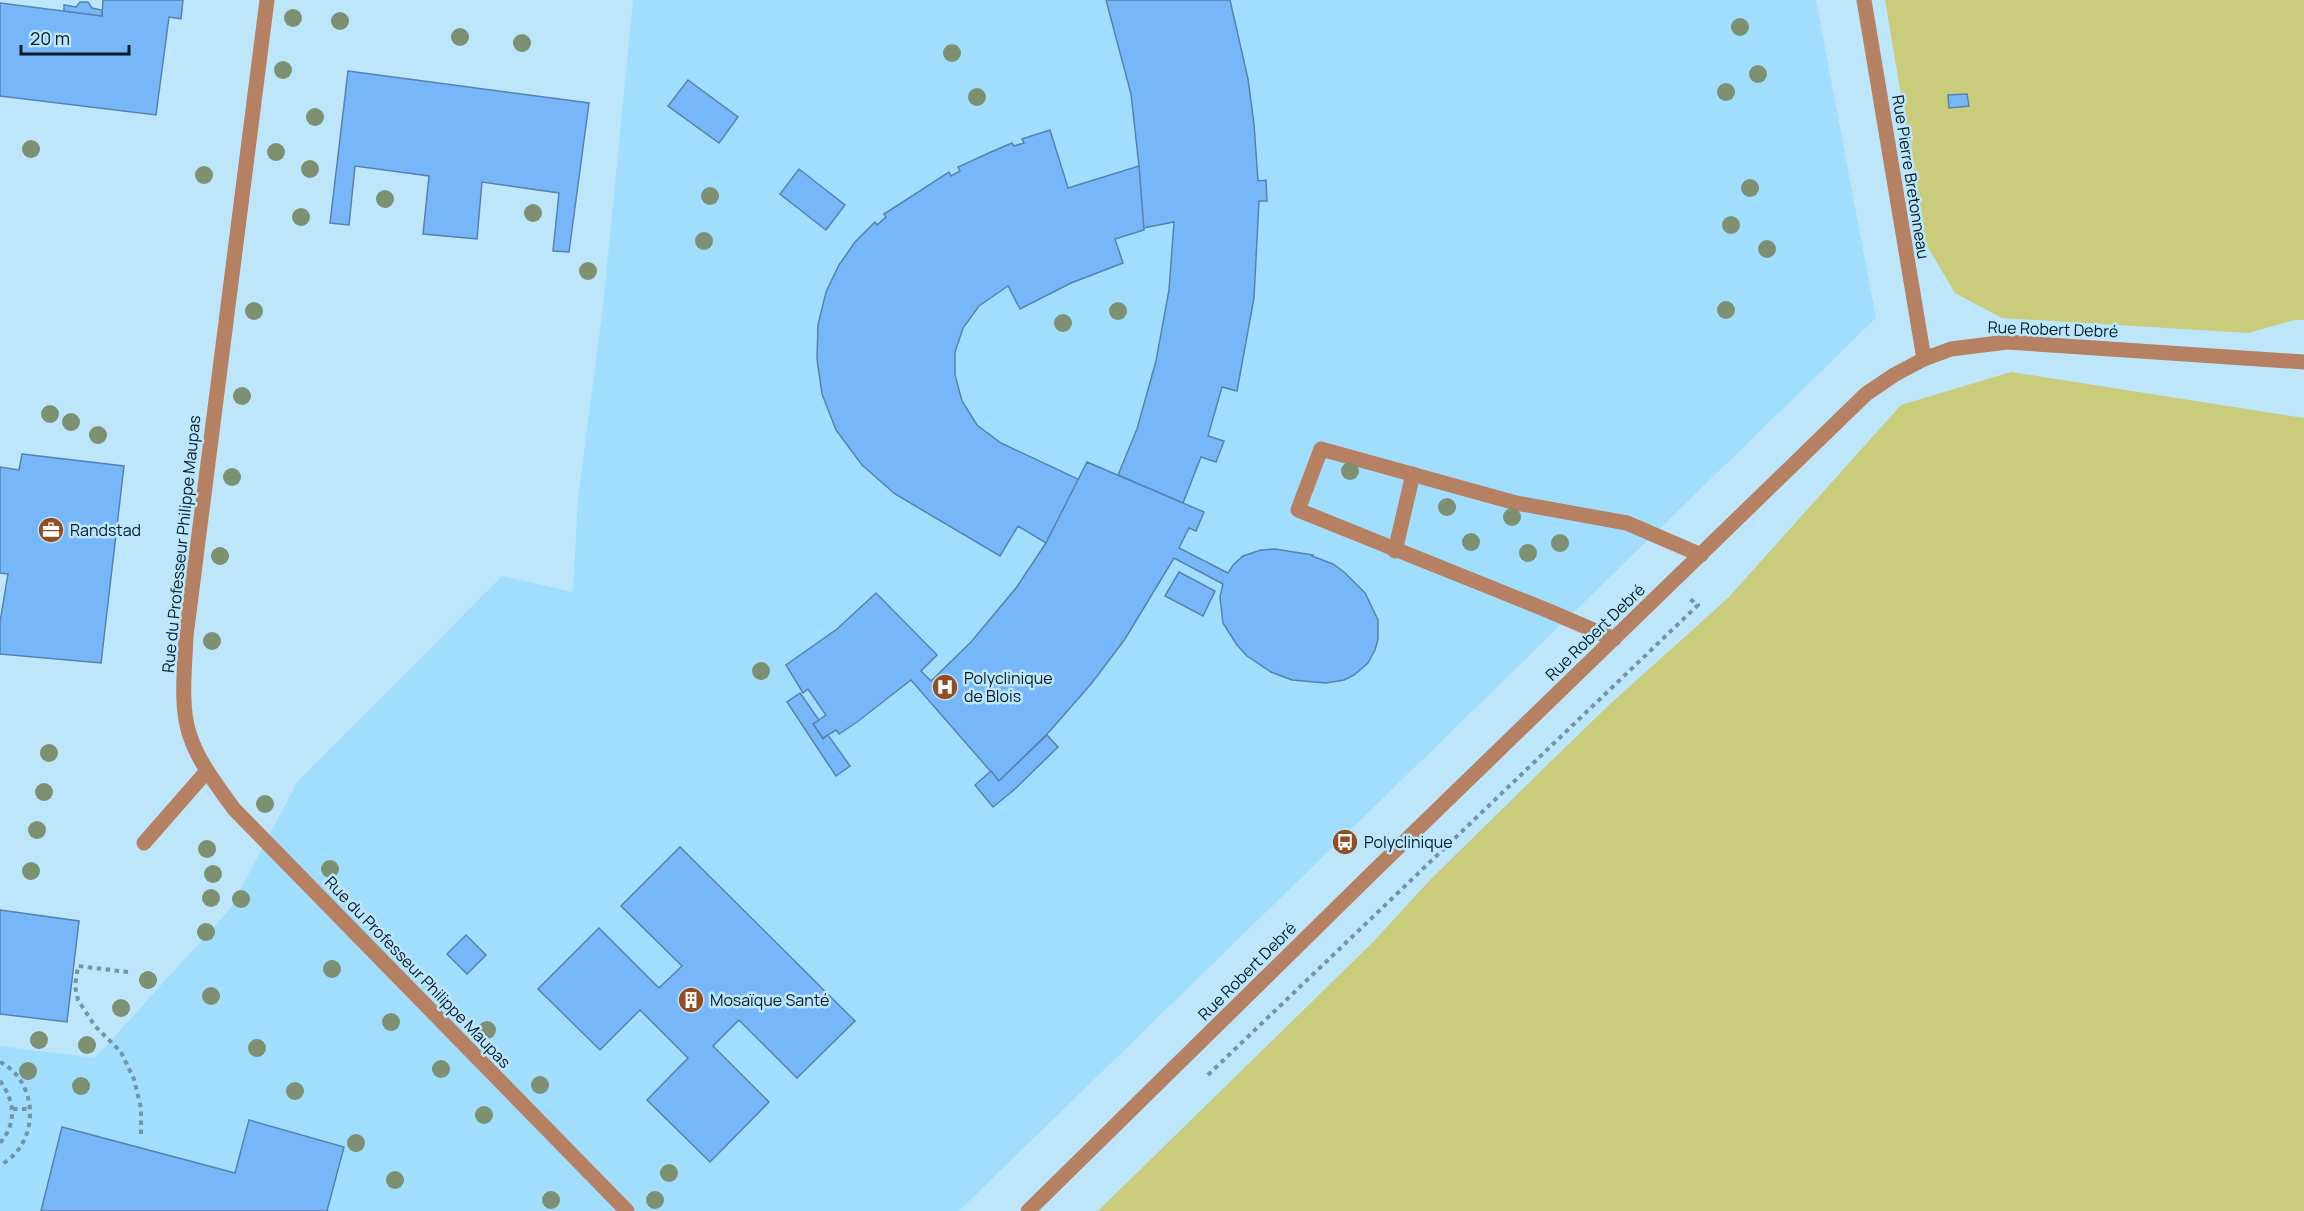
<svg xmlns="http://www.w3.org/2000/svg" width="2304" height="1211" font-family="Manrope,sans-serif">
<rect width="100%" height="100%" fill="#bee6fb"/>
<path fill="#a1defd" d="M633,0h1183l60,318 -917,893h-959v-165l95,12 135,-149 68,-128 204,-205 71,16 5,-94 25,-192z"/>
<g fill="#c8cc7b">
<path d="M1885,0h419v320h-10l-46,13 -246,-15 -47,-25 -29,-49z"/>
<path d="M2011,372l293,46v793h-1206l275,-269 57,-62 114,-112 66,-64 118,-106 173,-193z"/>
</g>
<g fill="#77b6f8" stroke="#5782b0" stroke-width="1.5">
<path d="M103,0h80l-2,19 -12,-2 -13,98 -156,-19v-93l102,13z"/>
<path d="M1106,0h124l18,79 6,45 4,57 8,-1 1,21h-8l-5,97 -17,93 -15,-4 -14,49 16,5 -8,21 -15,-5 -18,46 -65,-28 19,-46 19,-68 13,-71 5,-68 -31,6 -4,-62 -8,-72z"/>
<path d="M80,2h8l4,6 10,2v6l-38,-5v-6l12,2z"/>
<path d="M348,71l241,32 -20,149 -16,-1 6,-58 -77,-11 -5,57 -54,-5 6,-58 -74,-10 -6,59 -19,-2z"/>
<path d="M688,80l50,37 -19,26 -51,-37z"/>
<path d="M1967,94l2,12 -20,2 -1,-13z"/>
<path d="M1050,130l18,58 71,-22 5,64 -29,9 8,24 -52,20 -51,26 -12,-23 -29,20 -16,22 -8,24v23l7,26 15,24 24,18 79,37 -34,63 -28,-17 -18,30 -105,-62 -33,-29 -26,-35 -14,-36 -5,-35 1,-34 8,-33 13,-27 16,-23 20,-20 2,3 9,-8 -2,-3 65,-42 2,4 9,-5 -2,-4 33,-15 21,-9 2,3 10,-3 -2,-4z"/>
<path d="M799,169l46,36 -19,25 -46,-36z"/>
<path d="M22,454l102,12 -23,197 -101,-9v-32l8,-48 -8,-1v-106l19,3z"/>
<path d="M1087,462l117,50 -8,19 -7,-3 -10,20 49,25 6,-9 9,-8 18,-6 14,-1 38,6 -1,1 21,8 11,8 21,21 13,27v19l-3,11 -7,13 -14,12 -10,5 -18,3 -34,-3 -21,-8 -24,-16 -10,-11 -14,-22 -3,-26 3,-13 -49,-26 -49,81 -34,45 -42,48 -50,49 -88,-101 -54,42 -18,12 -3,-4 -13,8 -10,-14 13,-9 -18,-26 -5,4 -17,-28 51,-36 39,-36 61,62 -16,16 10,10 40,-39 45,-54 30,-45z"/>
<path d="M1179,572l36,19 -12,25 -38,-20z"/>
<path d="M800,693l19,27 -6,4 10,15 5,-4 22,31 -14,10 -49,-74z"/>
<path d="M1047,735l11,12 -43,42 -22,18 -18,-22 16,-14 8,10z"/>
<path d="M680,847l175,174 -58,57 -58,-58 -26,26 56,56 -59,60 -63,-62 41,-42 -48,-48 -40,40 -62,-61 61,-61 60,60 23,-22 -61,-60z"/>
<path d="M0,910l79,11 -12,101 -67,-8z"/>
<path d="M466,935l20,20 -19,19 -20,-20z"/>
<path d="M249,1120l95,27 -17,64h-286l21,-84 173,46z"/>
</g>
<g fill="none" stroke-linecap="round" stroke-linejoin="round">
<g stroke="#7194a6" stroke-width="4" stroke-dasharray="4.5 4.5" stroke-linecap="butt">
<path d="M128,972l-50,-6 -3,20 3,14 17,26 26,26 13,27 7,29v27"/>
<path d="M0,1062c40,20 40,83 0,103"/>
<path d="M1208,1075l490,-470 -8,-6"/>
<path d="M0,1081c15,20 17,42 0,62"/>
<path d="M13,1109h18"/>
</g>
<g stroke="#b68162" stroke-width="15">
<path d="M1395,551l18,-77"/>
<path d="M1614,639l-65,-28 -251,-101 23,-61 195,54 111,20 74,32"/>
<path d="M144,843l63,-72"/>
</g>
<g stroke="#b68162" stroke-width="15">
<path d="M267,0l-81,636c-1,29 -6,69 3,97 9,29 28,52 45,76l393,402"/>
<path d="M1864,0l60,359"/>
</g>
<path stroke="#b68162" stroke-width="15" d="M1028,1211l344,-338 494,-479 28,-19 30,-16 27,-10 56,-7 297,20"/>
</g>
<g fill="#7d9071">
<circle cx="293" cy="18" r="9"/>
<circle cx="340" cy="21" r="9"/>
<circle cx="1740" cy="27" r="9"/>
<circle cx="460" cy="37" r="9"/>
<circle cx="522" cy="43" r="9"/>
<circle cx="952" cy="53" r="9"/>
<circle cx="283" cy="70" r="9"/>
<circle cx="1758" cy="74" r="9"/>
<circle cx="1726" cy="92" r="9"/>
<circle cx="977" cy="97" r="9"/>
<circle cx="315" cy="117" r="9"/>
<circle cx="31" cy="149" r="9"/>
<circle cx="276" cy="152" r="9"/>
<circle cx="310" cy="169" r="9"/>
<circle cx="204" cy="175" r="9"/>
<circle cx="1750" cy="188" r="9"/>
<circle cx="710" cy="196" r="9"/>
<circle cx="385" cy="199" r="9"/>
<circle cx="533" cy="213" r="9"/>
<circle cx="301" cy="217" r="9"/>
<circle cx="1731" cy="225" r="9"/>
<circle cx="704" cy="241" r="9"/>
<circle cx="1767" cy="249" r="9"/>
<circle cx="588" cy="271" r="9"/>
<circle cx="1726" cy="310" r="9"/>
<circle cx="254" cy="311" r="9"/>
<circle cx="1118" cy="311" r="9"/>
<circle cx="1063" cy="323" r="9"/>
<circle cx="242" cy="396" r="9"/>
<circle cx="50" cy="414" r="9"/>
<circle cx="71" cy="422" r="9"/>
<circle cx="98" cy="435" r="9"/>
<circle cx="1350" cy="471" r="9"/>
<circle cx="232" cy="477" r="9"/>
<circle cx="1447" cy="507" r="9"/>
<circle cx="1512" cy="517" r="9"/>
<circle cx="1471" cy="542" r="9"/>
<circle cx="1560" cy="543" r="9"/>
<circle cx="1528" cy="553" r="9"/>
<circle cx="220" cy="556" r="9"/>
<circle cx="212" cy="641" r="9"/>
<circle cx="761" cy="671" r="9"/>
<circle cx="49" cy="753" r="9"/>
<circle cx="44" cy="792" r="9"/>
<circle cx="265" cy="804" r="9"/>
<circle cx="37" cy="830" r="9"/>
<circle cx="207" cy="849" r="9"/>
<circle cx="330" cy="869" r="9"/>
<circle cx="31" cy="871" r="9"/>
<circle cx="213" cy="874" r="9"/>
<circle cx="211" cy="898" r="9"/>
<circle cx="241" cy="899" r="9"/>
<circle cx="206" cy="932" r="9"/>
<circle cx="332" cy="969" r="9"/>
<circle cx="148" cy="980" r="9"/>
<circle cx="211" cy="996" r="9"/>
<circle cx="121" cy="1008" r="9"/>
<circle cx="391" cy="1022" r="9"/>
<circle cx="487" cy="1030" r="9"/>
<circle cx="39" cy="1040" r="9"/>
<circle cx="87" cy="1045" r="9"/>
<circle cx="257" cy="1048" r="9"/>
<circle cx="441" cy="1069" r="9"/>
<circle cx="28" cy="1071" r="9"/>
<circle cx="540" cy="1085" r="9"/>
<circle cx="81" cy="1086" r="9"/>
<circle cx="295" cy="1091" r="9"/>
<circle cx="484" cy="1115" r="9"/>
<circle cx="356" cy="1143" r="9"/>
<circle cx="669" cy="1173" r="9"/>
<circle cx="395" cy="1180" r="9"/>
<circle cx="551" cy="1200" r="9"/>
<circle cx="655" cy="1200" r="9"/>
</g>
<defs>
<g id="office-disc" transform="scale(1.35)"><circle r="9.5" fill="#924e21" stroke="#bee6fb"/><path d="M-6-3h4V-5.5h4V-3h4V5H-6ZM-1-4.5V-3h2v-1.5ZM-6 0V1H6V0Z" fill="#fff"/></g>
<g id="hospital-disc" transform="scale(1.35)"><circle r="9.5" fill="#924e21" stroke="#bee6fb"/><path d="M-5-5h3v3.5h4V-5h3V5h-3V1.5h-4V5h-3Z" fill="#fff"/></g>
<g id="bus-disc" transform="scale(1.35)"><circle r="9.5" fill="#924e21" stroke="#bee6fb"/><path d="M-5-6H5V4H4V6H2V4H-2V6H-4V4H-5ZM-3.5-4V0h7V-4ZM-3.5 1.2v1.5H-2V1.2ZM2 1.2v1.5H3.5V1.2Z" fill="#fff"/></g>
<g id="building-disc" transform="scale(1.35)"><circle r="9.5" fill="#924e21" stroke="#bee6fb"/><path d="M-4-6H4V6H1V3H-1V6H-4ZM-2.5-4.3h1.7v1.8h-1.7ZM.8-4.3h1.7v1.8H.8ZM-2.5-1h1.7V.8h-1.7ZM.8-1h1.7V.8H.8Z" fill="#fff"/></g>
</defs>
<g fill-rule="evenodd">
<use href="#office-disc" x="51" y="530"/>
<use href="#hospital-disc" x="945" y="687"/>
<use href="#bus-disc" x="1345" y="842"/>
<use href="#building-disc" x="691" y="1000"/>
</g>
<g text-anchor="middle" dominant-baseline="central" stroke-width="5" stroke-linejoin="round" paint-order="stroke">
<g font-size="16" fill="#001c29" stroke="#bee6fb">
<text transform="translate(1911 177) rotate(81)">Rue Pierre Bretonneau</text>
<text transform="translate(2053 329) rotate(2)">Rue Robert Debré</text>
<text transform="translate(181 544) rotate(-84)">Rue du Professeur Philippe Maupas</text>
<text transform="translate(1595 632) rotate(-44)">Rue Robert Debré</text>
<text transform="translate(1247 971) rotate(-45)">Rue Robert Debré</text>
<text transform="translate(418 972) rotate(46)">Rue du Professeur Philippe Maupas</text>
</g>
<g font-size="16" fill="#001c29" stroke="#bee6fb" text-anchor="start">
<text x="70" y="530">Randstad</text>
<text x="964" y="678">Polyclinique<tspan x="964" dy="18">de Blois</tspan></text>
<text x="1364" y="842">Polyclinique</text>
<text x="710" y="1000">Mosaïque Santé</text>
</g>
</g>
<path d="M21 45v9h108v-9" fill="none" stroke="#001c29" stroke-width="3"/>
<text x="30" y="45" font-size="18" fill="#001c29" stroke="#bee6fb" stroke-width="4.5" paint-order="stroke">20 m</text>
</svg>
